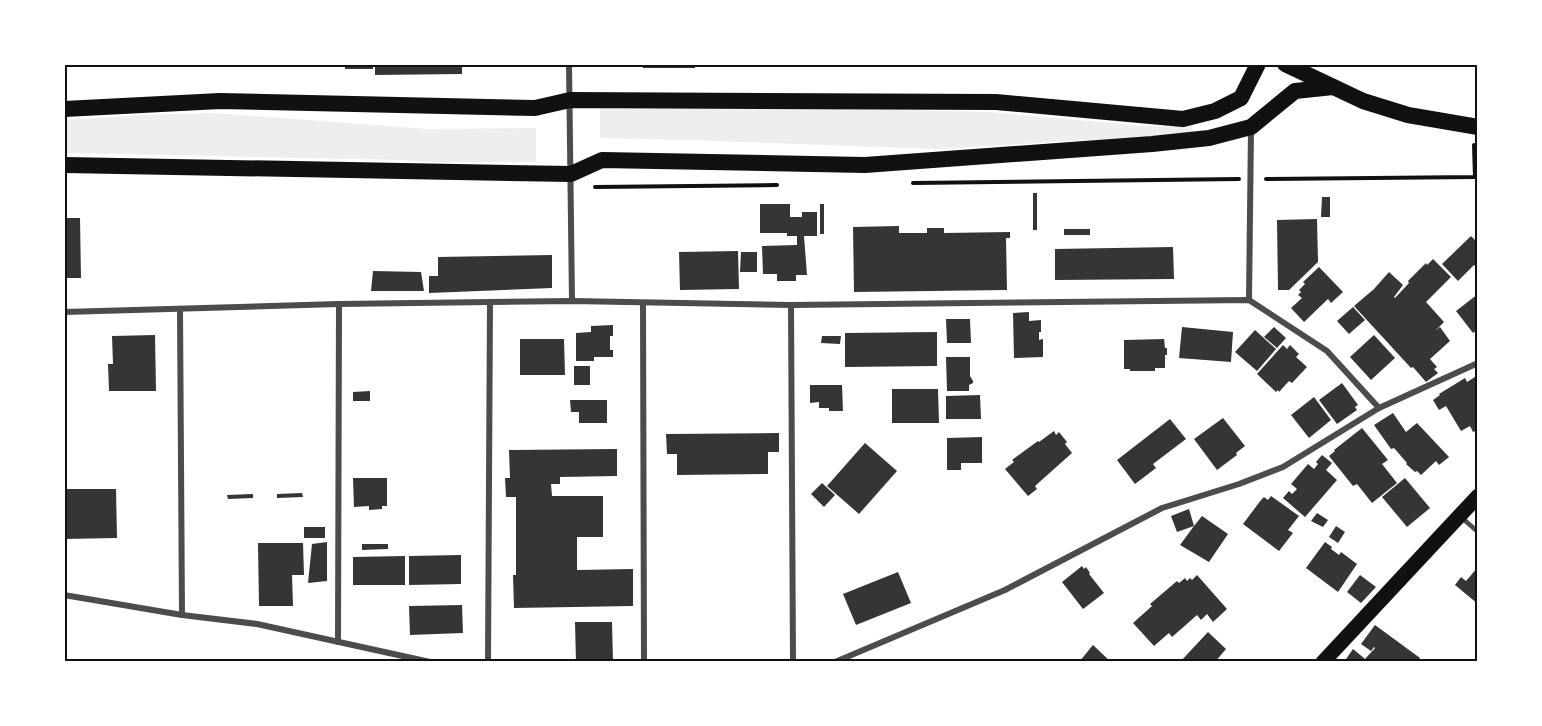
<svg xmlns="http://www.w3.org/2000/svg" width="1542" height="726" font-family="Overpass,sans-serif">
<rect width="100%" height="100%" fill="#fff"/>
<g fill="#eee">
<path d="M600,106l195,2 194,4 155,14 49,-1 -2,9 -255,15 -246,-9 -90,-2z"/>
<path d="M213,113l215,16 108,-1v34h-114l-20,-2 -337,-7v-33l76,-5z"/>
</g>
<g fill="#353535">
<rect x="345" y="64" width="28" height="5"/>
<path d="M375,64h87v10l-87,1z"/>
<rect x="643" y="64" width="52" height="4"/>
<rect x="1033" y="193" width="4" height="37"/>
<path d="M1322,197h8v20h-9z"/>
<path d="M760,204h30v13h12v-5h15v24h-13l3,39h-11v6h-19v-7h-14l-1,-28 35,-1v-9h-10v-3h-27z"/>
<rect x="820" y="204" width="4" height="30"/>
<path d="M64,218h16l1,60h-17z"/>
<path d="M1317,219l1,43 -29,28h-11l-1,-70z"/>
<path d="M899,226v7h28v-5h17v5l66,-1v6h-4l1,52 -153,2 -1,-65z"/>
<rect x="1064" y="229" width="26" height="6"/>
<path d="M1471,236l7,7v22l-2,2 -2,-2 -16,16 -16,-17z"/>
<path d="M1173,247l1,32 -119,1v-31z"/>
<path d="M738,251l1,38 -59,1 -1,-38z"/>
<path d="M741,252h16v20h-17z"/>
<path d="M552,255v33l-123,5v-17h9v-19z"/>
<path d="M1433,259l18,18 -25,25 18,20 -9,9 5,-4 10,14 -20,18 7,8 -3,2 4,4 -12,9 -13,-15 -2,1 -57,-62 20,-17 15,-17 14,13 -9,12 1,1 14,-15 -1,-2 18,-18 1,2z"/>
<path d="M1319,267l24,25 -12,11 -3,-4 -24,23 -13,-14 11,-10 -4,-3 3,-3 -2,-2 6,-6 -2,-2z"/>
<path d="M373,271l48,1 3,19h-53z"/>
<path d="M1478,294v35l-5,4 -17,-22z"/>
<path d="M1353,307l12,13 -16,14 -12,-13z"/>
<path d="M1029,312v9l12,-1v12h-2v8l4,-1v18l-29,1 -1,-45z"/>
<path d="M946,319h24l1,24h-24z"/>
<path d="M613,325v11h-3v14h3v7h-19v4h-18v-28l15,-1v-6z"/>
<path d="M1182,327l51,5 -2,30 -52,-4z"/>
<path d="M1274,327l12,11 -9,10 -13,-11z"/>
<path d="M1255,330l21,19 -19,22 -22,-19z"/>
<path d="M937,332v34l-92,1v-34z"/>
<path d="M155,335l1,56h-47l-1,-27h5l-1,-28z"/>
<path d="M1374,335l21,23 -24,22 -21,-23z"/>
<path d="M822,336h19l-1,8 -19,-1z"/>
<path d="M520,339h44l1,36h-45z"/>
<path d="M1164,339l1,9h2v7h-2v13h-10v3h-25v-2h-6v-29z"/>
<path d="M1283,345l4,4 3,-4 9,9 -3,3 11,10 -15,16 -3,-2 -10,11 -1,-2 -2,2 -19,-18z"/>
<path d="M946,357h24v19l3,5v2l-4,2v6h-22z"/>
<rect x="574" y="366" width="16" height="19"/>
<path d="M1478,375v55l-5,2 -3,-6 -9,5 -15,-25 -7,4 -6,-10 7,-5 -1,-1 26,-16 2,4z"/>
<path d="M1342,383l16,22 -3,2 2,3 -20,14 -18,-24z"/>
<path d="M810,385h32l1,26h-14v-3h-10v-6l-9,1z"/>
<path d="M892,389h46l1,34h-47z"/>
<path d="M370,391v10h-17v-9z"/>
<path d="M980,395l1,24h-35v-23z"/>
<path d="M1314,397l17,23 -22,18 -18,-23z"/>
<path d="M570,400h37v23h-28v-11h-8z"/>
<path d="M1393,413l13,19 11,-9 32,34 -10,8 -3,-4 -15,14 -4,-4 -2,1 -9,-8 1,-1 -13,-15 -3,1 -17,-24z"/>
<path d="M1223,418l22,28 -9,7 1,2 -20,15 -23,-31z"/>
<path d="M1170,419l16,20 -33,25 3,4 -21,16 -18,-24z"/>
<path d="M1362,428l26,32 -6,4 15,19 -25,20 -15,-19 -4,2 -24,-30 6,-5 -1,-1z"/>
<path d="M1054,431l2,4 3,-3 8,10 -2,2 7,9 -37,33 2,3 -9,7 -23,-27 9,-7 -2,-2 26,-19 1,1z"/>
<path d="M779,433v19h-11v22l-91,1v-21h-10l-1,-20z"/>
<path d="M982,437v26h-21v7h-14v-32z"/>
<path d="M865,443l32,28 -38,43 -32,-28z"/>
<path d="M617,449v27l-57,1v7h-9l1,12h51v41h-26v33l56,-1v37l-119,2 -1,-33h3v-78h-10l-1,-19h5l-1,-28z"/>
<path d="M1322,455l10,8 -6,7 11,10 -32,37 -22,-19 6,-7 3,3 5,-5 -6,-5 17,-20 6,5 4,-5 -2,-2z"/>
<path d="M353,478h34v28h-5v3l-13,1v-4l-15,1z"/>
<path d="M1405,478l25,30 -23,19 -25,-30z"/>
<path d="M822,483l13,12 -11,12 -13,-13z"/>
<path d="M64,489h52l1,49 -53,1z"/>
<path d="M302,493l1,4 -26,1v-4z"/>
<path d="M253,494v4l-25,1 -1,-4z"/>
<path d="M1271,496l28,20 -11,14 5,3 -14,18 -36,-27 18,-24 3,-3 4,3z"/>
<path d="M1189,509l5,17 8,-10 26,18 -19,28 -29,-17 14,-19 -17,6 -6,-16z"/>
<path d="M1317,513l11,7 -5,7 -12,-6z"/>
<path d="M1336,526l9,6 -7,11 -9,-6z"/>
<rect x="304" y="527" width="21" height="11"/>
<path d="M327,542v39l-19,2 4,-39z"/>
<path d="M1325,542l7,5 -1,2 8,6 2,-3 16,12 -19,28 -32,-24z"/>
<path d="M258,543h45l1,32h-12l1,31h-34z"/>
<path d="M362,544h26v5l-26,1z"/>
<path d="M461,555v29l-52,1v-29z"/>
<path d="M405,556v29h-52v-28z"/>
<path d="M1082,566l2,3 2,-2 4,6 -1,1 15,19 -21,16 -21,-27z"/>
<path d="M1478,567v37l-23,-19 6,-8 5,4z"/>
<path d="M898,572l13,31 -55,22 -13,-31z"/>
<path d="M1197,575l30,34 -14,13 -6,-8 -6,6 -4,-5 -25,22 -3,-4 -15,13 -21,-23 19,-17 -2,-2 27,-23 2,2 6,-5 2,3 3,-3 2,2z"/>
<path d="M1360,575l16,12 -15,16 -14,-11z"/>
<path d="M462,605l1,28 -53,2 -1,-29z"/>
<path d="M575,622h37l1,40h-37z"/>
<path d="M1375,625l45,33 -2,4h-74l9,-13 12,10 10,-11 2,2 -5,-5 2,2 -3,4 -10,-7z"/>
<path d="M1208,632l18,17 -11,13h-35z"/>
<path d="M1093,645l18,17h-32z"/>
</g>
<g fill="none" stroke-linecap="round" stroke-linejoin="round">
<g stroke="#111" stroke-width="4">
<path d="M1266,179l209,-2 -1,-32"/>
<path d="M913,183l326,-4"/>
<path d="M595,187l182,-2"/>
</g>
<path stroke="#4c4c4c" stroke-width="4.5" d="M1461,517l17,15"/>
<g stroke="#4c4c4c" stroke-width="6">
<path d="M569,64l3,237"/>
<path d="M1249,300l2,-171"/>
<path d="M643,303l1,359"/>
<path d="M791,305l2,357"/>
<path d="M180,309l2,306"/>
<path d="M64,312l275,-8 151,-2 82,-1 219,4 458,-5 78,51 52,57"/>
<path d="M64,595l118,20 75,9 173,38"/>
<path d="M338,642l1,-338"/>
<path d="M488,662l2,-360"/>
<path d="M835,662l170,-72 157,-82 77,-24 44,-17 96,-59 99,-45"/>
</g>
<path stroke="#111" stroke-width="15" d="M1323,662l155,-166"/>
<g stroke="#111" stroke-width="16">
<path d="M1285,64l78,37 45,14 70,12"/>
<path d="M64,109l156,-8 315,7 35,-8 426,2 187,17 32,-8 26,-13 17,-34"/>
<path d="M64,165l507,9 31,-14 263,5 287,-21 57,-6 42,-11 44,-36 38,-4"/>
</g>
</g>
<rect width="1542" height="726" fill="none" stroke="#ffffff" stroke-width="132"/>
<rect x="66" y="66" width="1410" height="594" fill="none" stroke="#111" stroke-width="2"/>
</svg>
